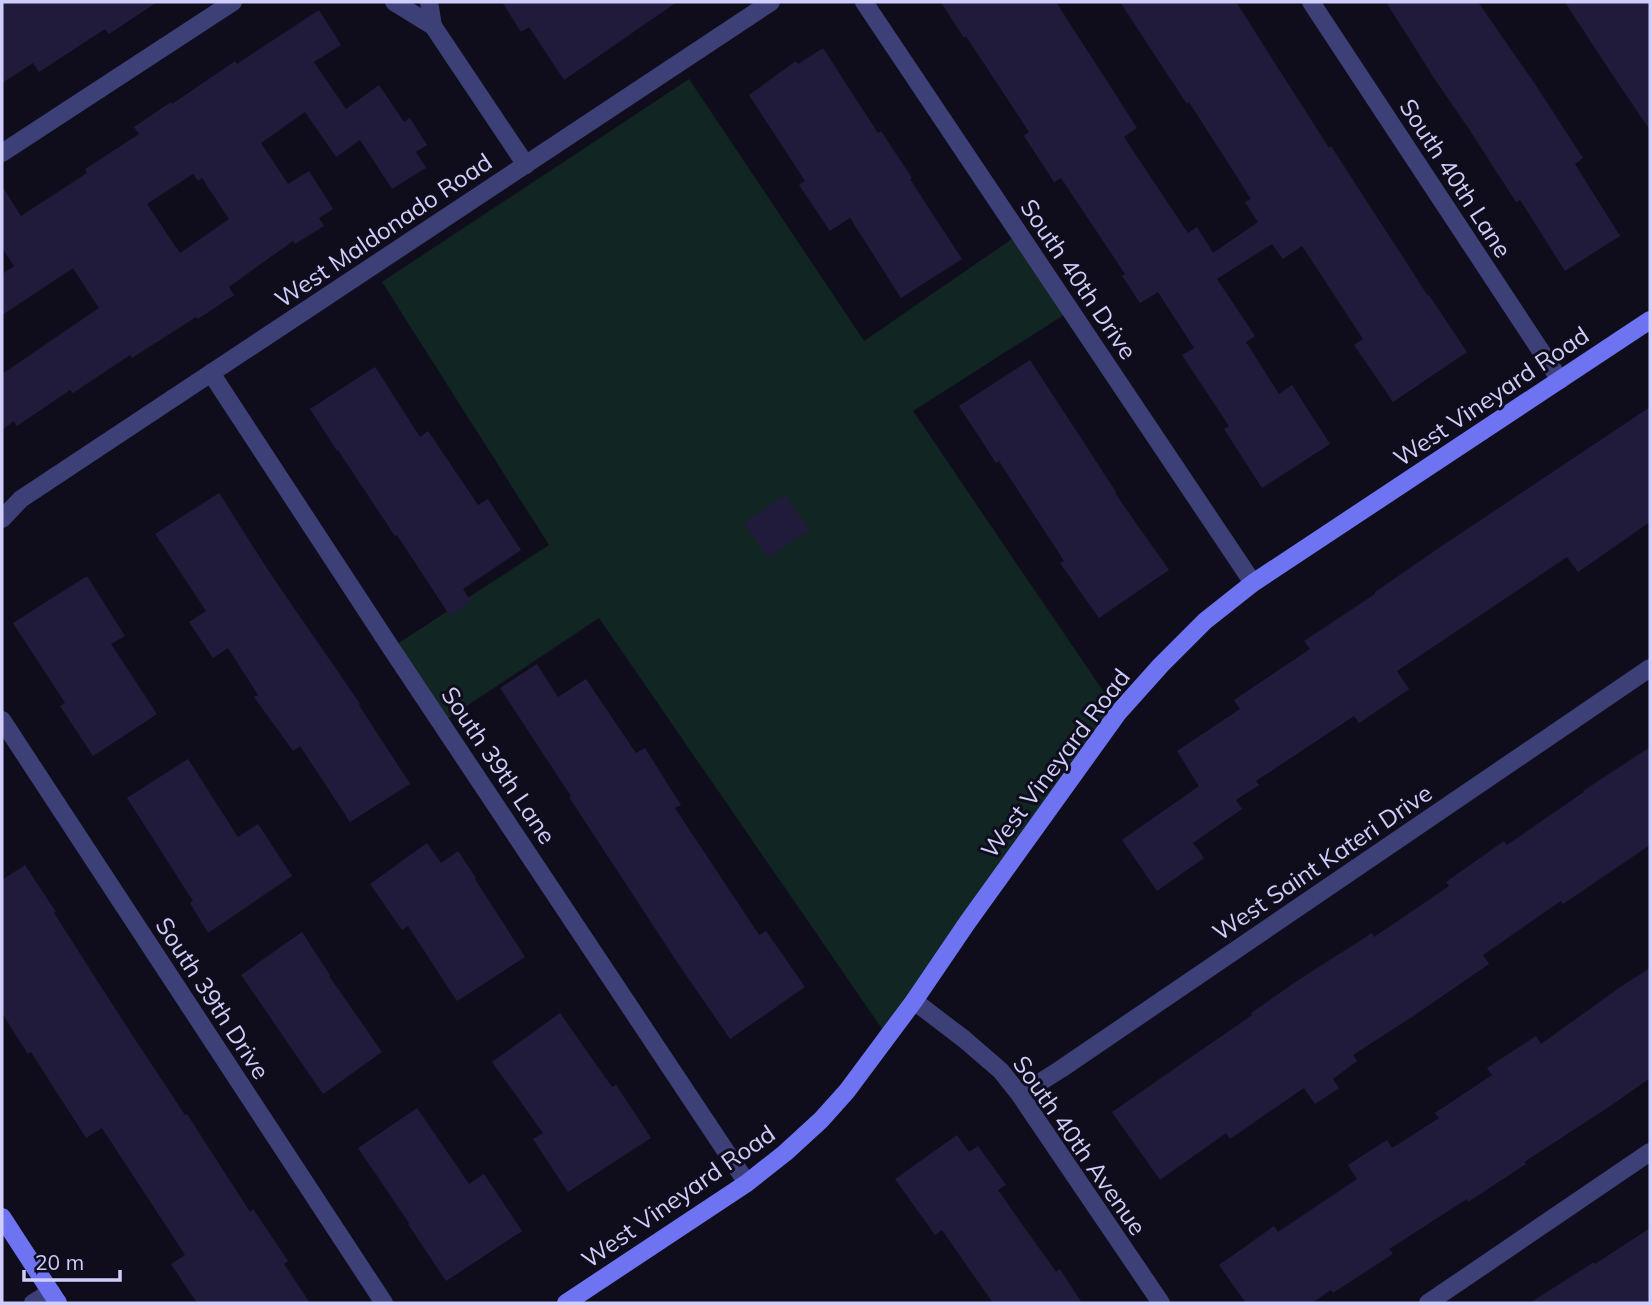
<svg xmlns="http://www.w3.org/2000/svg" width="1652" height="1305" font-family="Mulish,sans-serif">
<rect width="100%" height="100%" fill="#0f0d1c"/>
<path fill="#112523" d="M689,79l175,262 155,-107 51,77 -157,100 205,302 -231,323 -288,-418 -158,105 -50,-75 158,-103 -167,-263z"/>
<g fill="#201b3b" fill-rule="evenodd">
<path d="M2,2h155l-48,32 -4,-5 -66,43 -6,-9 -31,20z"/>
<path d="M502,2h175l-113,78 -35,-53 -8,5z"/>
<path d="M941,2h115l81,126 -13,9 64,96 9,-6 16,26 45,-31 -13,-20 6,-3 -62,-97 -2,2 -67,-102h116l93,146 2,-2 97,150 1,-1 38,57 -74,50 -39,-57 9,-6 -61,-93 -19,13 -11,-15 -55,35 38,57 -9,6 33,52 13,-9 38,59 -68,44 -38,-59 5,-3 -47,-71 12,-7 -36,-56 -18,11 -18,-27 3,-2 -64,-96 -7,4 -30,-46 5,-4 -63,-96 -2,2z"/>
<path d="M1386,2h92l57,82 48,74 -8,6 45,72 -55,35 -45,-71 -4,2 -47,-73 -35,-51z"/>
<path d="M1565,2h85v128l-46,-68z"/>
<path d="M319,10l22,35 -27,17 32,47 33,-24 25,37 6,-4 17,27 -11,7 10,16 -34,21 -32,-49 -24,17 -31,-45 -44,31 27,41 21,-13 24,38 -14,9 5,8 -29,18 -2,-3 -64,46 5,8 -36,24 -2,-2 -64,41 -2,-3 -57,38 -3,-3 -53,36 -3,-5 -12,9v-56l97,-66 -26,-40 -71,47v-41l12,-8 -12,-18v-62l19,30 66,-43 -2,-4 54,-35 -5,-7 37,-25 1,2 63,-43 2,3zM193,174l5,7 4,-3 27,41 -49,34 -33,-49z"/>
<path d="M823,48l55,85 3,-2 31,47 -2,1 52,80 -61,39 -51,-80 -20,13 -31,-46 6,-4 -56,-86 47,-34 2,3z"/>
<path d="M1030,360l86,132 -1,1 54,77 -70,48 -39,-55 4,-2 -65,-100 -3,2 -37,-57z"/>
<path d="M375,367l45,70 8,-6 50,74 10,-6 33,51 -58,39 8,13 -21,14 -53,-81 -2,1 -57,-86 -1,1 -27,-42z"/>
<path d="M1650,407v115l-72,50 -11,-15 -170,114 12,18 -50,34 -5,-7 -98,65 3,4 -23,15 6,9 -49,34 11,15 -47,33 -35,-51 77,-54 -22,-35 63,-42 -6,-9 76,-51 -6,-8 71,-47v-2l64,-44z"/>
<path d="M219,493l49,77 92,134 -1,1 51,79 -60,38 -50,-76 -7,5 -39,-54 4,-2 -30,-47 -15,10 -24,-36 17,-11 -51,-77z"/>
<path d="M785,495l24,35 -41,28 -24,-35z"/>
<path d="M87,576l38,60 -14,8 46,70 -64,42 -33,-50 5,-3 -52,-80z"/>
<path d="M537,664l21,33 28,-18 50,74 9,-5 36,57 -6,3 84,127 7,-4 39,56 -75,52 -51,-74 -80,-122 -30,-46 2,-1 -71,-108z"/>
<path d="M1650,747v98l-87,59 -2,-3 -78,54 6,9 -77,53 -59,38 4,6 -24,18 6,9 -24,16 -11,-16 -74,51 -4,-6 -66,47 -48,-68 140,-97 -1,-2 49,-34 72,-46 2,4 75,-51 -3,-4 58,-41 3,4 77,-53 -1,-1z"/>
<path d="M188,759l50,78 20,-13 34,52 -84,57 -18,-30 3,-2 -66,-103z"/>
<path d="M427,843l14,20 17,-12 18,27 -1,1 50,78 -68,44 -49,-75 -6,4 -32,-46z"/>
<path d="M25,865l31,47 -2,1 78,122 53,80 2,-1 63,98 3,-3 35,52 -4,3 26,39h-113l-26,-39 14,-9 -83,-127 -16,10 -55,-86 -3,2 -26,-41v-133z"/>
<path d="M302,932l28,43 -1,1 53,76 -59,42 -82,-119z"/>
<path d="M1650,968v110l-41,29 -85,55 2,2 -58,38 -1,-3 -78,50 4,5 -60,39 -2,-3 -19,13h-66l-27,-38 55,-39 4,6 79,-53 -9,-14 39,-25 5,8 47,-30 -4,-5 57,-38 -5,-7 49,-32 5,8 78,-56z"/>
<path d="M560,1013l52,74 4,-2 35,53 -83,54 -35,-53 10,-6 -51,-71z"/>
<path d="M417,1108l52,76 15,-10 38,57 -76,50 -38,-57 1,-1 -51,-75z"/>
<path d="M957,1135l12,17 9,-6 28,39 -8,5 58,82 4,-3 22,34h-89l-51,-73 -7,5 -40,-56z"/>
<path d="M1650,1228v75h-120l64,-41 1,2z"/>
</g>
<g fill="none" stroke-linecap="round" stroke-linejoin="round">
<g stroke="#3d3f77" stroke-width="18">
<path d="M394,2l39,24 93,139"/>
<path d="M429,2l4,24"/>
<path d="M864,2l389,581"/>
<path d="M1311,2l249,378"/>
<path d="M2,153l231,-151"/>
<path d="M211,373l180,275 356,535"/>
<path d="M2,519l19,-20 750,-497"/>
<path d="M2,720l382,583"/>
<path d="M914,1001l50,38 37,32 19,24 141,208"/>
<path d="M1020,1095l41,-26 589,-401"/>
<path d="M33,1303l18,-11"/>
<path d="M1428,1303l222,-151"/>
</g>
<g stroke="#6e74f1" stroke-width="18">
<path d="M2,1217l56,86"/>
<path d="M566,1303l181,-120 38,-30 36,-33 26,-29 67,-90 53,-78 151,-210 43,-48 44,-44 48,-38 397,-263"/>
</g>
</g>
<g text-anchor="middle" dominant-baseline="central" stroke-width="6" stroke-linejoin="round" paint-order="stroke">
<g font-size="24" fill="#cfcdfa" stroke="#0f0d1c">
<text transform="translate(1456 178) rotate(57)">South 40th Lane</text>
<text transform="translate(383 230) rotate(-34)">West Maldonado Road</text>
<text transform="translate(1079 279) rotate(56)">South 40th Drive</text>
<text transform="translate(1491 396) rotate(-34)">West Vineyard Road</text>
<text transform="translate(1055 763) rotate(-53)">West Vineyard Road</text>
<text transform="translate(499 765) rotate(56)">South 39th Lane</text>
<text transform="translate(1322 862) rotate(-34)">West Saint Kateri Drive</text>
<text transform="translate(213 998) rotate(57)">South 39th Drive</text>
<text transform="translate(1080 1145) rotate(55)">South 40th Avenue</text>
<text transform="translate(678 1196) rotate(-35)">West Vineyard Road</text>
</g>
</g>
<rect width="1652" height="1305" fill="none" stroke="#cfcdfa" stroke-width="7"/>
<path d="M24 1270v10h96v-10" fill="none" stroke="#cfcdfa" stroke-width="3.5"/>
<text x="35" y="1270" font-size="21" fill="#cfcdfa" stroke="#0f0d1c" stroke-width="5" paint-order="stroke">20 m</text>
</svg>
